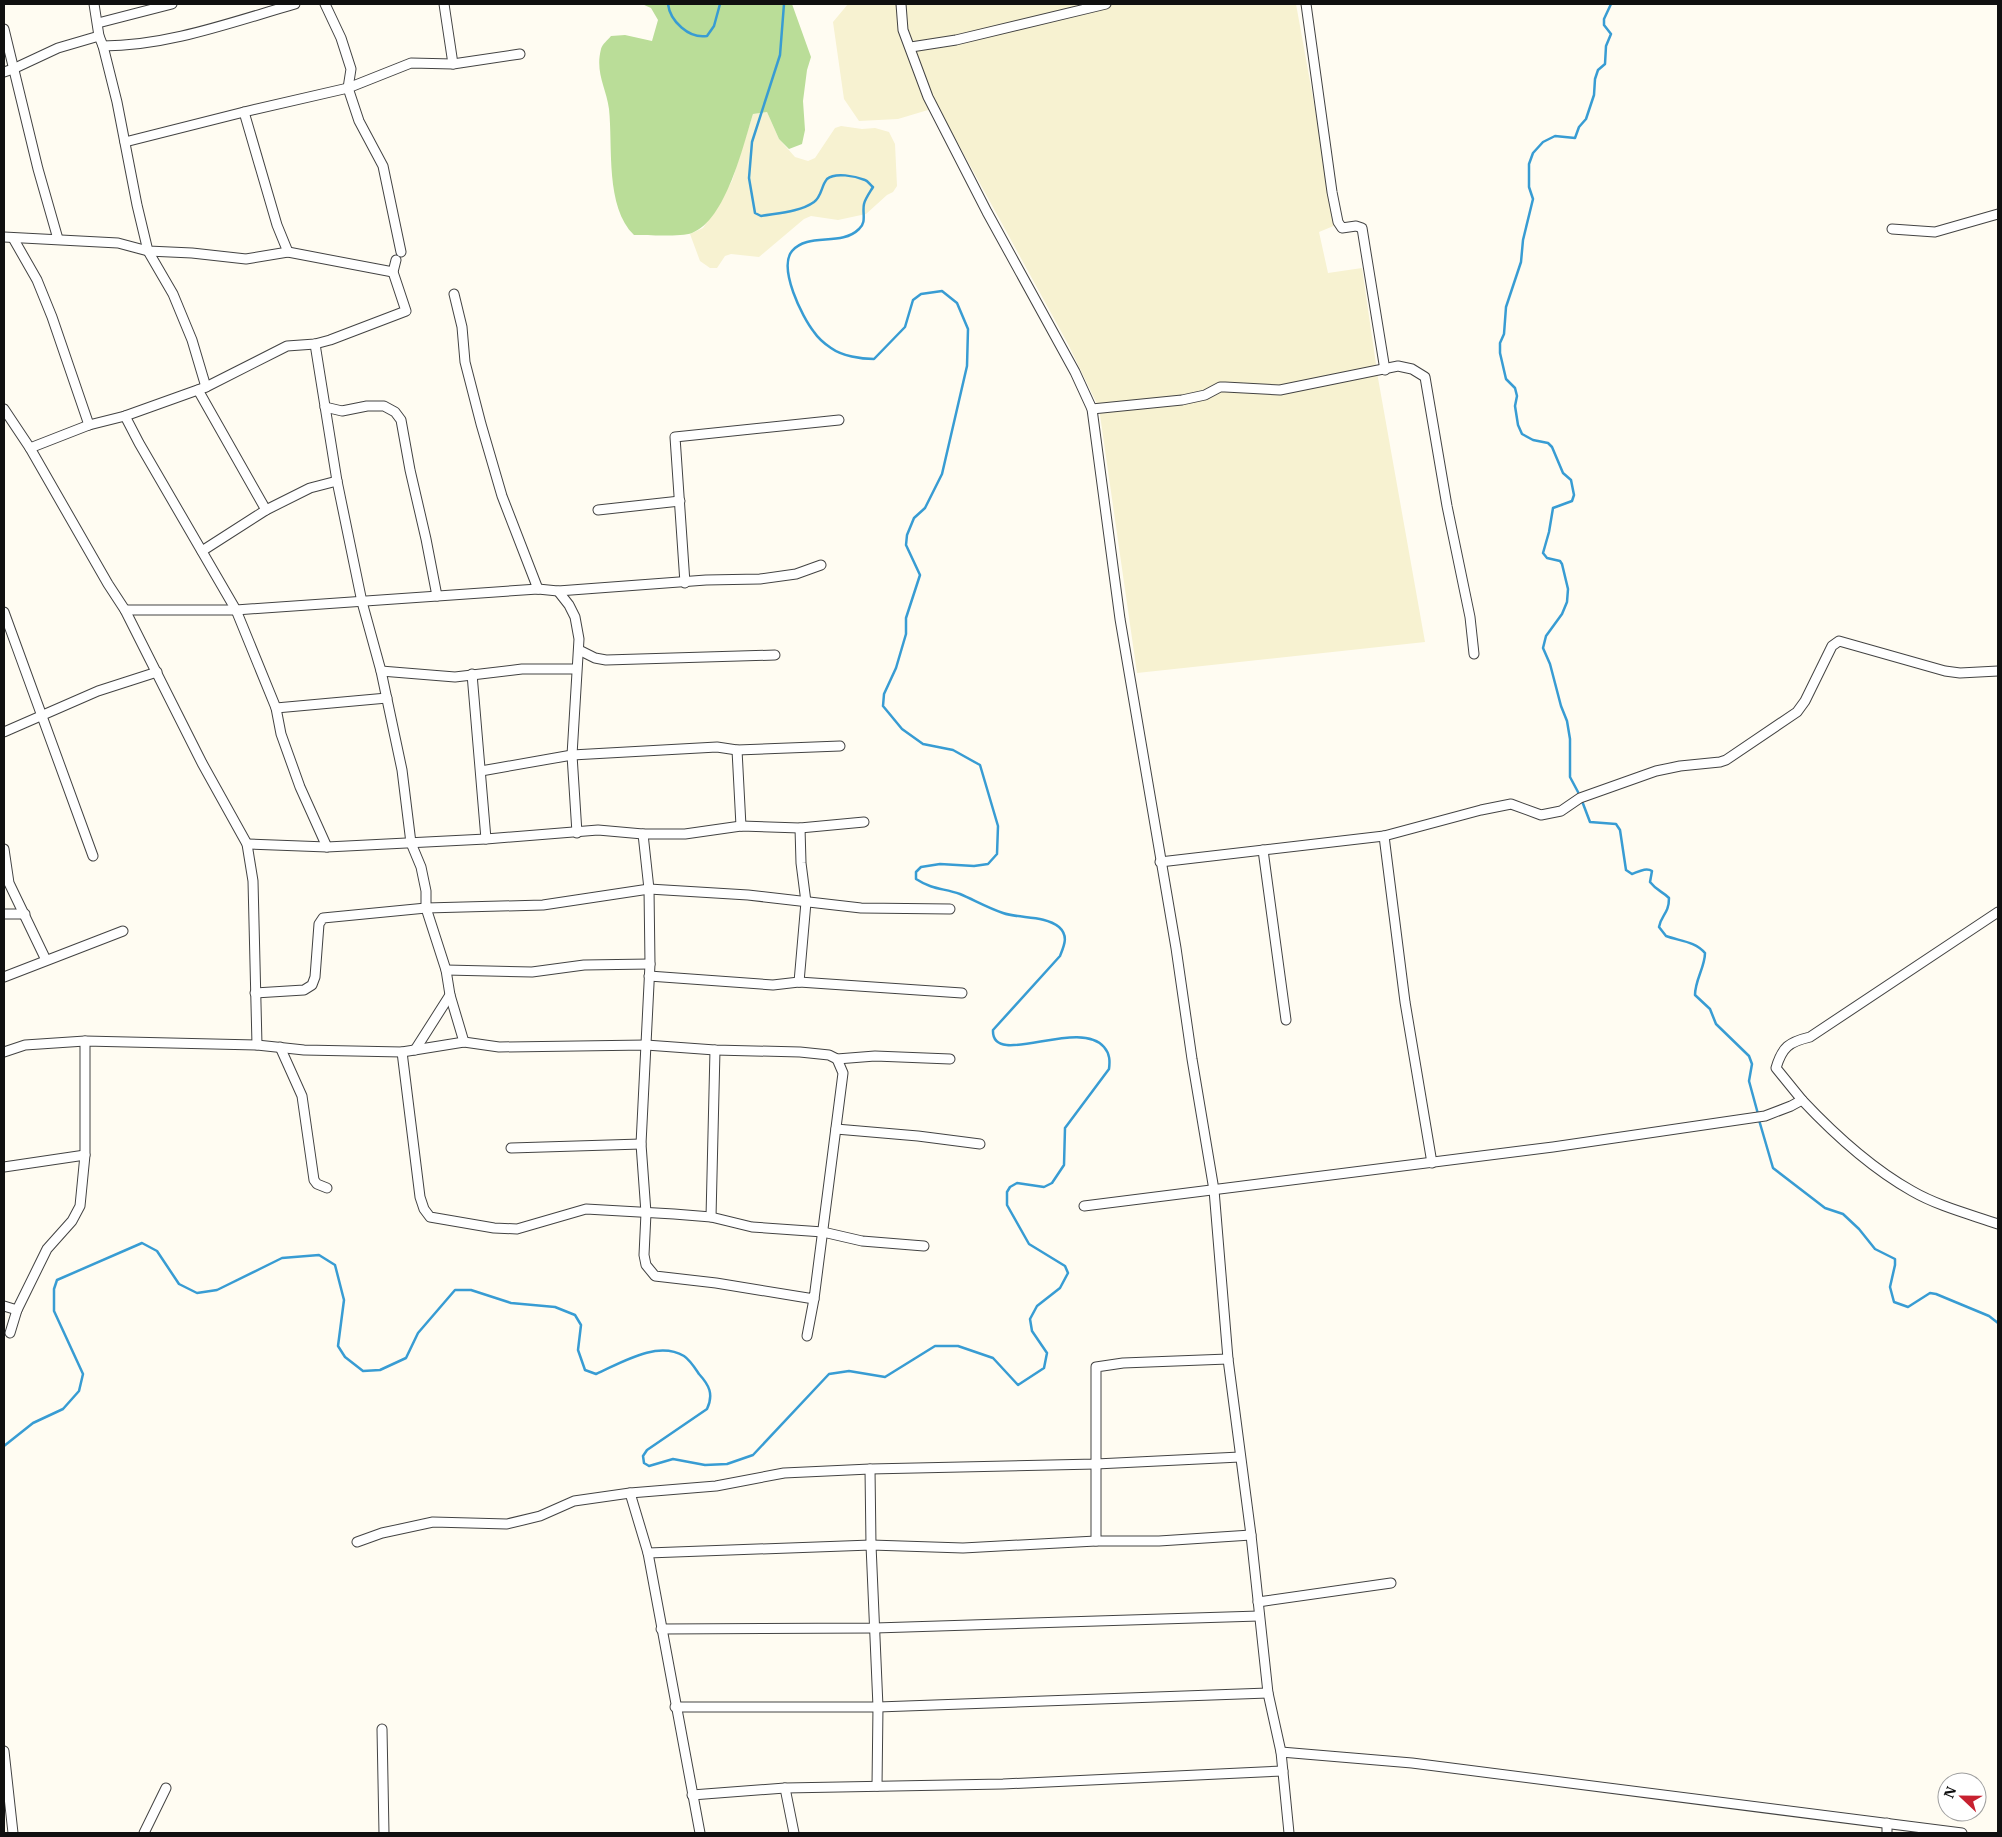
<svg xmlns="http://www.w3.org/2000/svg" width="2002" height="1837" font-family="'IBM Plex Serif',serif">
<rect width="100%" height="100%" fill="#fffcf2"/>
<g fill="#f7f2d1">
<path d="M848,4h448l40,221 -17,7 9,41 34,-5 16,110 47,264 -288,31 -38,-265 -31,-64 -130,-237 -40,12 -39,2 -15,-22 -11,-77z"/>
<path d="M767,112l12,27 16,18 13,4 7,-3 20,-30 6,-2 21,3 13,-1 14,4 6,12 2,42 -4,6 -6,3 -21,19 -28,6 -27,-4 -7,3 -45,38 -28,-3 -6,2 -8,12h-7l-10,-7 -10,-27 13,-6 29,-47 21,-67z"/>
</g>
<path fill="#badd98" d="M642,4h150l19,53 -4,13 -4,31 2,29 -3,14 -13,5 -10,-10 -12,-27 -14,2c-10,32 -27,106 -61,119 -11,4 -44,2 -58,2 -29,-28 -21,-88 -25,-126 -3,-22 -14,-36 -8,-60 1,-5 7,-9 10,-13l14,-1 27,6 6,-21 -7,-12z"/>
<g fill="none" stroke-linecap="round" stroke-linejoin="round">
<g stroke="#389cd3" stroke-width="2.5">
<path d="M668,4c2,17 21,35 39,32l7,-10 6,-22"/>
<path d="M1578,792l-8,-15v-38l-3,-18 -6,-15 -11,-42 -7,-16 3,-12 16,-22 5,-12 1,-13 -6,-25 -2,-3 -13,-3 -4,-5 6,-21 4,-24 19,-7 2,-6 -3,-15 -8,-7 -11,-26 -4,-4 -15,-3 -11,-6 -4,-9 -3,-19 2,-10 -2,-8 -9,-9 -6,-26v-10l4,-9 2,-27 15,-45 2,-22 10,-41 -4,-12v-23l4,-11 10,-11 12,-6 20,2 4,-11 7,-8 8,-24 1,-16 3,-9 7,-6 1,-18 5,-12 -7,-9v-6l7,-15"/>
<path d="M1582,801l8,21 26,2 4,6 6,40 6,4c6,-2 14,-7 20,-3l-2,11c7,9 12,9 19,16 0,16 -8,17 -10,29l7,9c13,5 29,5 39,17 0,14 -10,27 -10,42l15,14 6,15 33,32 3,8 -3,17 9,33"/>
<path d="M1759,1120l14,48 52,40 18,6 16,15 16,20 20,10v6l-5,22 4,15 14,5 22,-14 6,1 53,22 9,7"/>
<path d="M4,1446l29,-23 30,-14 16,-18 4,-17 -29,-63v-22l3,-9 85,-37 15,8 22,33 18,9 20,-3 65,-32 37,-3 16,10 9,35 -6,46 7,11 18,14 17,-1 26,-12 12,-25 37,-43h16l40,13 44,4 20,8 6,10 -3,25 7,20 11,4c25,-11 61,-34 88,-18 6,4 11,12 15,18 10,11 15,20 8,35l-60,41 -4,6 1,7 5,3 24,-7 32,6 22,-1 26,-9 76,-81 20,-3 36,6 50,-31h23l35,12 25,27 26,-17 3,-15 -15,-22 -2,-12 7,-13 23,-18 8,-15 -3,-7 -36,-22 -22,-39v-13l3,-5 7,-4 27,4 8,-4 12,-18 1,-37 44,-59c1,-8 1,-15 -5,-22 -25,-30 -113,22 -111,-17l67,-74c4,-10 9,-20 -1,-29 -15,-12 -39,-8 -56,-14 -15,-5 -29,-13 -43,-19 -17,-6 -27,-4 -44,-15v-7l5,-5 19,-3 34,2 14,-2 9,-10 1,-28 -18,-61 -27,-15 -30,-6 -21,-15 -19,-23 1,-12 12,-26 10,-34v-16l14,-43 -14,-30 1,-10 7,-17 11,-10 17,-34 25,-108 1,-37 -11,-26 -15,-12 -21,3 -8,6 -8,27 -31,32c-13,0 -32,-3 -43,-11 -6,-4 -13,-10 -17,-16 -12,-15 -36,-64 -22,-81 16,-19 49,-4 67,-22 8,-7 3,-16 5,-25 1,-5 6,-12 9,-17 -3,-2 -5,-6 -8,-7 -10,-4 -30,-8 -38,-1 -6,7 -5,17 -13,23 -14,10 -36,11 -53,14l-6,-3 -6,-35 3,-36 28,-87 4,-51"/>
</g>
<g stroke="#434343" stroke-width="11">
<g id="minor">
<path d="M94,4l5,32 4,10 14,56 20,103 11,46 25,43 19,46 14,47"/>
<path d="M325,4l16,34 10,31 -3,19 11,33 24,45 18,86"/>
<path d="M444,4l9,60"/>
<path d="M901,4l2,26 25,67 59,115 88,160 17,37 28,210 56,329 16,111 22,131 14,169 23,176 17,158 13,59 8,81"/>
<path d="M1306,4l26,188 6,30 4,6 14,-2 6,2 23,142"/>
<path d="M98,23l74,-19"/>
<path d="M4,29l34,140 20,70"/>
<path d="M103,46c65,0 129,-24 192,-42"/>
<path d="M911,47l45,-7 150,-36"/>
<path d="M4,72l9,-3 45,-21 41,-12"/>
<path d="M244,112l33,113 11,27"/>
<path d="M125,142l119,-30 104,-24 63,-25 42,1 67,-10"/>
<path d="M1892,229l43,3 63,-18"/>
<path d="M4,237l114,6 30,8 44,2 54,6 42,-7 105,20"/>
<path d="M13,238l24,42 15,37 37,108"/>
<path d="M454,294l8,33 3,35 16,62 21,72 36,93"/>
<path d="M315,344l22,137 25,121 19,69 21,99 9,73 10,24 5,24v17l20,62 4,25 14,47"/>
<path d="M198,390l68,120"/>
<path d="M325,407l17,4 25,-5h17l11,6 6,8 9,50 16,69 11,57"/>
<path d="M4,409l26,39 78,136 17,26 77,153 45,81 6,37 4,164"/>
<path d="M1092,409l90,-9 23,-5 15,-8h5l55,3 118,-24 14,3 13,8 22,129 23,111 4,37"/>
<path d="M125,416l14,27 97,167 40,98 5,26 19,53 27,60"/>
<path d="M30,448l59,-23 36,-9 81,-29 81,-41 28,-2 15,-4 76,-29 -13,-39 3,-12"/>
<path d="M598,510l82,-9"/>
<path d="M202,551l64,-41 44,-22 27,-7"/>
<path d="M685,583l-10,-146 164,-17"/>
<path d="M558,591l11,14 6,12 4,22 -7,116 5,78"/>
<path d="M125,610h111l302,-21 20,2 148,-11 54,-1 36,-5 25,-9"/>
<path d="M4,612l89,244"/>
<path d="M579,650l16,8 11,2 169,-5"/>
<path d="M381,671l74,6 67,-8h54"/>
<path d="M472,674l14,165"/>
<path d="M276,708l111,-10"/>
<path d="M4,732l94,-41 59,-19"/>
<path d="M737,750l4,76"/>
<path d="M481,771l91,-16 145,-8 20,3 103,-4"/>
<path d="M643,834l6,55 1,75 -9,180 5,69 -2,42 2,10 9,11 61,7 98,16 29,-226 -6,-14"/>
<path d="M1384,836l21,166 27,161"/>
<path d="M247,844l80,3 159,-8 112,-9 45,4h42l56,-8 59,2 64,-6"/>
<path d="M4,849l5,34 37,77"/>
<path d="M1263,850l23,170"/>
<path d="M1160,862l224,-26 97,-26 30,-6 30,11 20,-4 19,-13 76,-27 24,-5 40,-4 6,-2 71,-48 8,-11 27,-55 7,-5 106,30 15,2 38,-2"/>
<path d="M4,914h21"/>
<path d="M446,970l86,2 52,-7 66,-1"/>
<path d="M649,976l124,9 26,-3 163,11"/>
<path d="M4,977l119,-46"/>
<path d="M799,982l7,-80 -5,-39 -1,-35"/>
<path d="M255,993l49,-3 8,-5 3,-8 4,-53 4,-6 103,-10 117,-3 106,-16 99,6 113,13 89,1"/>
<path d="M280,1047l22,49 12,84 3,4 10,4"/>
<path d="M415,1050l35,-55"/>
<path d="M4,1052l21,-7 60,-4 172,4 47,5 98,2 62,-10 35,5 147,-2 69,5 85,2 29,3 8,4 38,-3 75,3"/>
<path d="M402,1052l18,145 4,12 6,8 64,11 23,1 69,-20 88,5 37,3 41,10 71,5 39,9 62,5"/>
<path d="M1802,1100c32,34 69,68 110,91 26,15 57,23 86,33"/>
<path d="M836,1129l82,7 62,8"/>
<path d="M511,1148l130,-4"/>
<path d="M4,1167l81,-12"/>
<path d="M1084,1206l469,-59 212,-31 26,-10 11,-6 -26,-32c6,-21 13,-26 34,-31l188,-125"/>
<path d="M711,1217l4,-167"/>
<path d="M4,1306l13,4"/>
<path d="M10,1333l7,-23 30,-61 25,-28 8,-15 5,-51v-114"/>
<path d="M807,1336l7,-37"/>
<path d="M870,1469l1,76 7,162 -1,79"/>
<path d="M630,1493l18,60 52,280"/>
<path d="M1096,1541v-174l27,-4 105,-4"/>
<path d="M357,1542l25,-9 51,-11 74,2 33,-8 34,-15 56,-8 86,-7 68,-13 86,-4 226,-5 144,-7"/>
<path d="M648,1553l223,-8 92,3 133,-7h63l92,-6"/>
<path d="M1258,1602l133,-19"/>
<path d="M661,1629l214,-1 384,-12"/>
<path d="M675,1707h203l390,-14"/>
<path d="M382,1729l2,104"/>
<path d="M4,1751l9,82"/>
<path d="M1281,1752l131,11 550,70"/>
<path d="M785,1788l9,45"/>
<path d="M692,1795l93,-7 218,-4 280,-13"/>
<path d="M144,1833l22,-45"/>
<path d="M1887,1833v-10"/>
</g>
</g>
<use href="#minor" stroke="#fff" stroke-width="9"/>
</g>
<rect width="2002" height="1837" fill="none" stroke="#101010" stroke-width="10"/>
<g transform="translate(1962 1797) rotate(292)"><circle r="24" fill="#ffffff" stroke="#9f9f9f"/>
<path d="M0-4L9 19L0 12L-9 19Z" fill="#c72130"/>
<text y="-8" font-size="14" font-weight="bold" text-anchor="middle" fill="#101010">N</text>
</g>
</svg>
